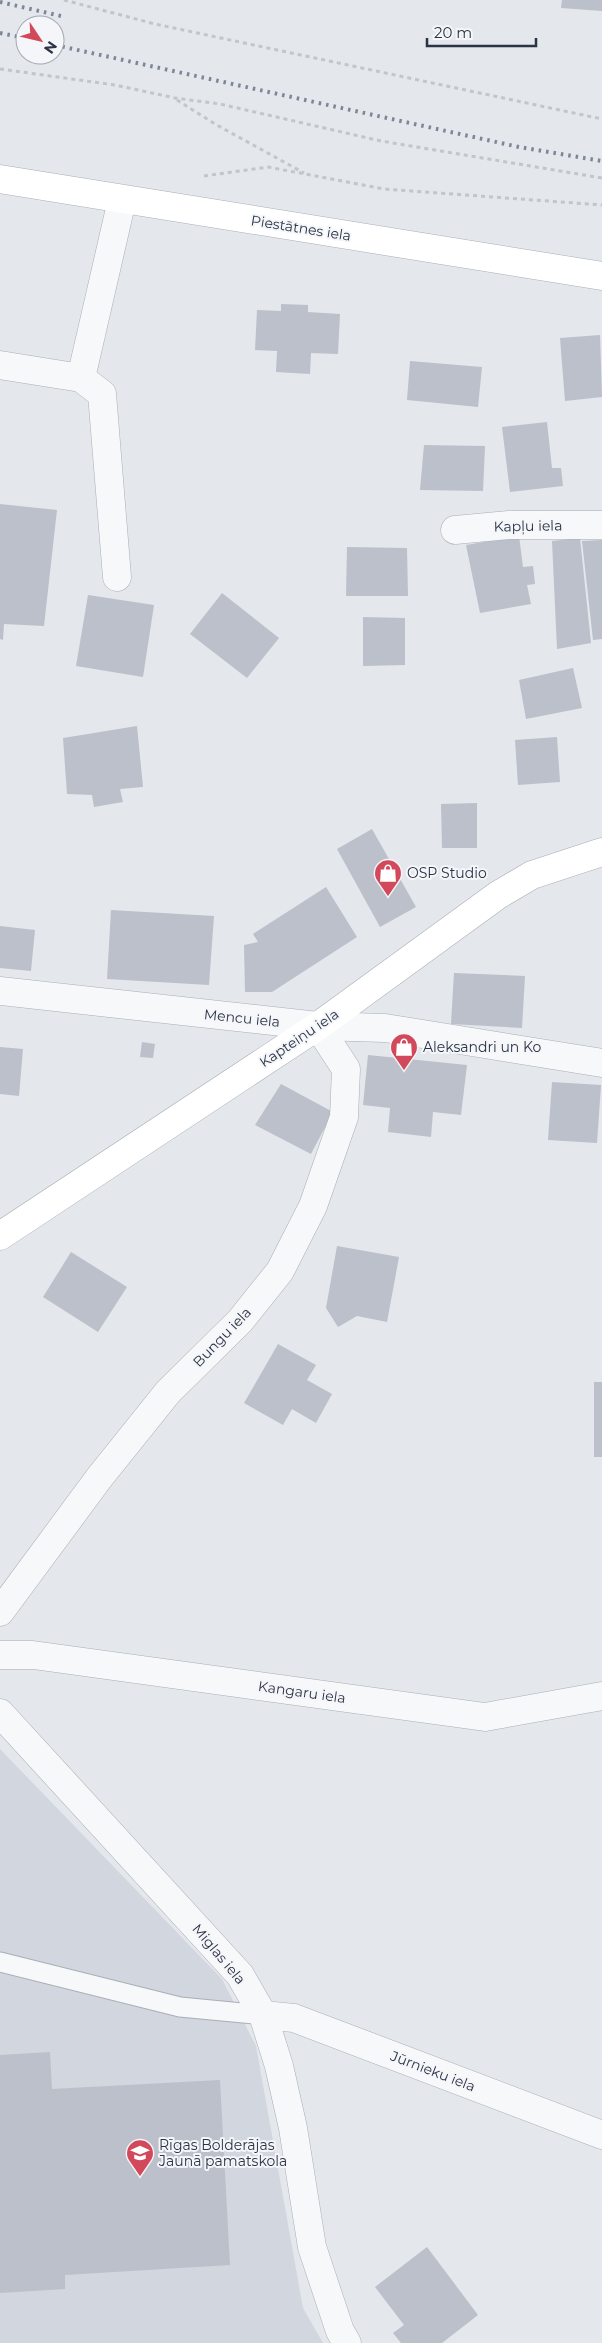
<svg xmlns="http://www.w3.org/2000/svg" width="602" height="2343" font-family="Montserrat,sans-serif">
<rect width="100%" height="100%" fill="#e4e7ec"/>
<path fill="#d2d6de" d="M0,1749l222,230 34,67 47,262 20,35h-323z"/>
<g fill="#bbc0ca">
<path d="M562,0h40v11l-41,-3z"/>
<path d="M281,304l27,1v7l32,2 -2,40 -27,-1 -1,21 -34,-2 1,-21 -22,-1 2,-40 24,1z"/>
<path d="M600,335l2,62 -37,4 -5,-63z"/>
<path d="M410,361l72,6 -4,40 -71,-7z"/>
<path d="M547,422l5,46h9l2,18 -53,6 -8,-65z"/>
<path d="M424,445l61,1 -2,45 -63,-1z"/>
<path d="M0,504l57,6 -13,116 -40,-2 -1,16 -3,-1z"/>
<path d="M519,536l4,31 10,-1 2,18 -8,1 4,19 -51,9 -14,-68z"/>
<path d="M580,538l11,105 -34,6 -5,-108z"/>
<path d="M602,540v99l-9,1 -11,-99z"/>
<path d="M347,547l60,1 1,48h-62z"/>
<path d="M222,593l57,45 -32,40 -57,-44z"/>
<path d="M88,595l66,10 -11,72 -67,-11z"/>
<path d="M363,617l42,1v47l-42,1z"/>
<path d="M573,668l9,40 -56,11 -7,-39z"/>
<path d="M137,726l6,61 -23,2 3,13 -29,5 -2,-12 -25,-1 -4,-56z"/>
<path d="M557,737l3,45 -42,3 -3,-45z"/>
<path d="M477,803v45h-35l-1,-44z"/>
<path d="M372,829l44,78 -36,20 -43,-78z"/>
<path d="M326,887l31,50 -85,55h-27l-1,-47 14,-3 -5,-8z"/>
<path d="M111,910l103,6 -5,69 -102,-6z"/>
<path d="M0,926l35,4 -4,41 -31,-3z"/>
<path d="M454,973l71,3 -3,52 -71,-4z"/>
<path d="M142,1042l13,2 -2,14 -13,-1z"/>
<path d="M0,1047l23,2 -4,47 -19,-2z"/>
<path d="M368,1055l99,10 -6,50 -28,-3 -2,25 -43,-5 2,-24 -27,-3z"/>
<path d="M552,1082l49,3 -4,58 -49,-3z"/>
<path d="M281,1084l52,28 -22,42 -56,-29z"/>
<path d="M337,1246l62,11 -12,65 -30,-6 -19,11 -12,-19z"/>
<path d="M71,1252l56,35 -29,45 -55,-35z"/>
<path d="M278,1344l38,21 -9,15 25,14 -16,29 -24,-14 -9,16 -39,-22z"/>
<rect x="594" y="1382" width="8" height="75"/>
<path d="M50,2052l2,37 168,-9 10,185 -165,10v14l-65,4v-238z"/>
<path d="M427,2247l51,68 -36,28h-41l-8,-10 11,-8 -29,-38z"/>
</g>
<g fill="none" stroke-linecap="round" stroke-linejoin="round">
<g stroke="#a9aeb7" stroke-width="21">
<path id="lane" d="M0,1962l180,45 83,8"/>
</g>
<g stroke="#a9aeb7" stroke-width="29">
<g id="street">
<path d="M0,365l81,13 21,16 15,183"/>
<path d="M81,378l41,-178"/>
<path d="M455,530l54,-5h93"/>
<path d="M0,991l318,35 67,2 217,35"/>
<path d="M0,1612l99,-134 69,-86 72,-71 40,-50 33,-65 31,-89 2,-48 -28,-43"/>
<path d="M0,1655h33l452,62 117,-21"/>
<path d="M0,1713l240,262 23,40 16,51 14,62 19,119 28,84 7,12"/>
<path d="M263,2015l31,3 308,117"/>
</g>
</g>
<g stroke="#a9aeb7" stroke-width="29">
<g id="secondary">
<path d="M0,179l602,97"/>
<path d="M0,1236l318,-210 180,-131 34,-20 70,-23"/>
</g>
</g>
<g stroke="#c2c5cb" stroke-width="3" stroke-dasharray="4 4" stroke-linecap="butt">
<path d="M64,0l91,24 447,95"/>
<path d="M0,69l115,16 60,13 45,6 161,37 221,37"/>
<path d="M177,100l38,24 89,49"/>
<path d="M204,176l64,-9 116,22 218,16"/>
</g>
<use href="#lane" stroke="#f7f8fa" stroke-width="19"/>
<use href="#street" stroke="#f7f8fa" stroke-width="28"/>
<use href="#secondary" stroke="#fff" stroke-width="28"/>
<g stroke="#7d8696" stroke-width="4" stroke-dasharray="2.5 5" stroke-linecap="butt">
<path d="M0,2l61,14"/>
<path d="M0,33l25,5"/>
<path d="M55,45l464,102 83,14"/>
</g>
</g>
<defs>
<g id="shop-pin" transform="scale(1.4375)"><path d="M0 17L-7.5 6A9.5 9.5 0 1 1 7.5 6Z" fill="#d1495b" stroke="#f4f6f9"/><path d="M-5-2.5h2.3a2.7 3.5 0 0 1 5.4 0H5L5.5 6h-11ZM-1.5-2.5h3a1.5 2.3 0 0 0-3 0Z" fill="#fff"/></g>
<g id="school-pin" transform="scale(1.4375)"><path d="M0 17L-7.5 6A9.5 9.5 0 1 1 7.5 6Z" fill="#d1495b" stroke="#f4f6f9"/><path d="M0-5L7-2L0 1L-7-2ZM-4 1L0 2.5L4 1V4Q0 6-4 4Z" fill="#fff"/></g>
</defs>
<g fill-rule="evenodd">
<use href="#shop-pin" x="388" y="873"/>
<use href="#shop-pin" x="404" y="1047"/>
<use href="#school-pin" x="140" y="2153"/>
</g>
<g text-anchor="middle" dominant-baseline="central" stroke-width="4" stroke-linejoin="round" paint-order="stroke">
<g font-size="14" fill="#2b3445" stroke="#f4f6f9">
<text transform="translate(301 228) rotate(9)">Piestātnes iela</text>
<text transform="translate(528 526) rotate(-1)">Kapļu iela</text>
<text transform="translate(242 1018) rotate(6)">Mencu iela</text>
<text transform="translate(299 1038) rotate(-34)">Kapteiņu iela</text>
<text transform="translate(222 1337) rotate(-46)">Bungu iela</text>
<text transform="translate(302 1692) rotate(8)">Kangaru iela</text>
<text transform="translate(219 1954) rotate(50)">Miglas iela</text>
<text transform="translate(433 2071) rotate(21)">Jūrnieku iela</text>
</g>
<g font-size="14" fill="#2b3445" stroke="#f4f6f9" text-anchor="start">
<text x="407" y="873">OSP Studio</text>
<text x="423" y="1047">Aleksandri un Ko</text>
<text x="159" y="2145">Rīgas Bolderājas<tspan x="159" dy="16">Jaunā pamatskola</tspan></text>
</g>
</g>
<g transform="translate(40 40) rotate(125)"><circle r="24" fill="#f4f6f9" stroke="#a4a8b1"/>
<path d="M0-4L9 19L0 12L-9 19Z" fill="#d1495b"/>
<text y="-8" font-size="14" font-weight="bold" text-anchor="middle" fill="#2b3445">N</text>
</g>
<path d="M427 38v8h109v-8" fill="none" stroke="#2b3445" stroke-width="2.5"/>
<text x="434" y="38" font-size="15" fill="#2b3445" stroke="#f4f6f9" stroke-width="4" paint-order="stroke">20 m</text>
</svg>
